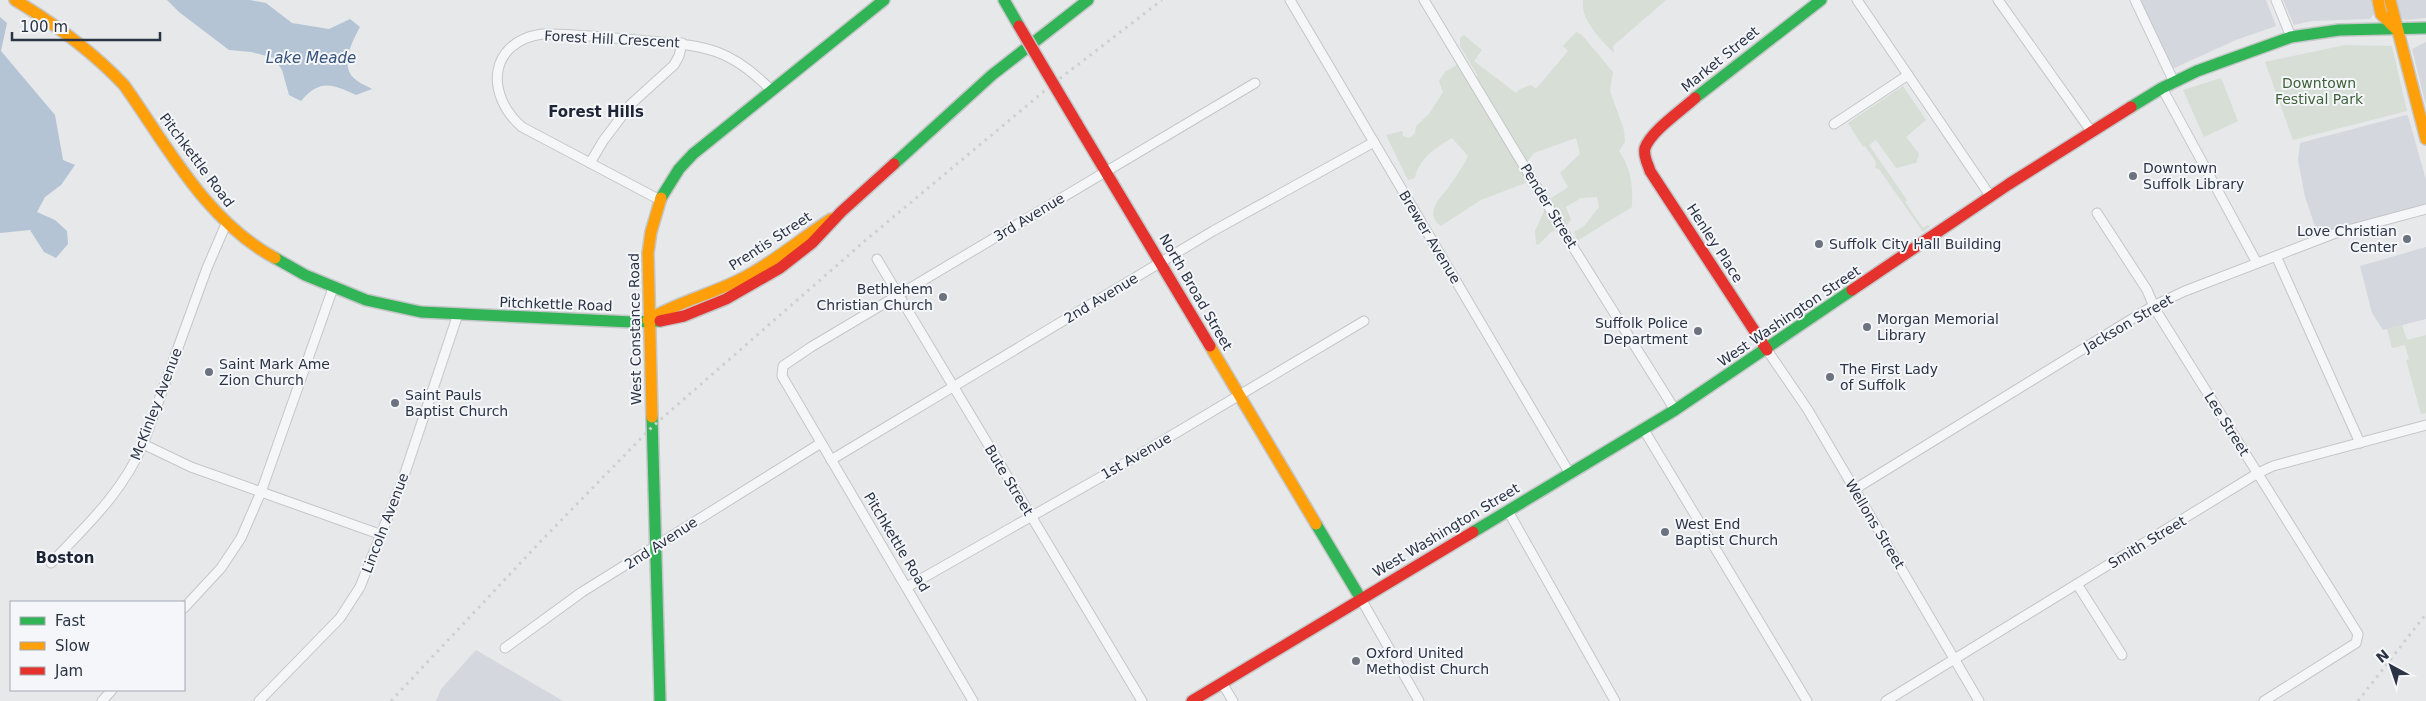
<svg xmlns="http://www.w3.org/2000/svg" width="2426" height="701" font-family="'DejaVu Sans',sans-serif">
<rect width="100%" height="100%" fill="#e6e8ea"/>
<g fill="#d4d7dd">
<path d="M2140,0h126l10,26 -40,14 -64,29z"/>
<path d="M2283,0h88l3,14 -4,5 -58,2 -18,4z"/>
<path d="M2397,0h29v18l-21,2 -4,-2z"/>
<path d="M2426,42v64l-14,-57z"/>
<path d="M2406,115l2,1 18,64v24l-108,31 -13,-38 -7,-37 2,-17z"/>
<path d="M2426,247v72l-43,11 -11,-17 -12,-47z"/>
<path d="M476,650l87,51h-127l5,-12z"/>
</g>
<g fill="#d6ded6">
<path d="M1583,0h83l-53,46 1,7c-13,-13 -34,-34 -31,-53z"/>
<path d="M1576,32l6,3 31,37 -3,19 14,39 1,12 -6,9c12,17 14,35 13,56l-55,34 -3,-9 10,-6 15,-19 -2,-10 -16,1 -15,9 5,13 -4,5 -16,7 -13,13 -2,-1 -1,-13 15,-32 18,-12 -8,-14 20,-19 -4,-16 -42,15 -12,15 6,14 -47,18 -40,26c-19,-14 2,-30 10,-42 6,-9 12,-18 17,-28l-16,-18c-17,10 -33,20 -37,40l-7,2 -22,-45 16,-4 1,5 7,2 5,-5 1,-7 13,-12 14,-22 -4,-11 6,-9 15,-9 10,16 8,-3 -18,-30v-8l4,-3 18,15 -8,11 42,32 4,-4 11,-4 5,4 32,-38 -5,-5z"/>
<path d="M2345,45l47,1 15,65 -114,29 -28,-78z"/>
<path d="M2221,78l17,43 -34,16 -21,-47z"/>
<path d="M1903,86l23,34 -20,17 13,17 -3,9 -20,5 -20,-28 -7,5 38,55 -2,2 18,26 5,-3 2,2 -7,5 -44,-63 -4,-1 1,-6 -11,-16 -2,1 -15,-24z"/>
<path d="M2402,325l5,15 19,-5v78l-5,1 -15,-54 3,-1 -4,-14 -13,3 -5,-19z"/>
</g>
<g fill="#b4c4d5">
<path d="M167,0h83l16,3 26,20 37,6 21,-10 10,8c-8,15 -21,39 -5,52 4,4 12,7 17,10l-16,6c-24,-11 -36,-16 -55,6l-12,-6 -7,-25 -8,-12 -23,-6 -22,-2 -50,-38z"/>
<path d="M0,17l7,6 -6,28 54,64 8,45 12,5 -14,20 -16,12 -8,15 18,8 12,11 1,13 -12,14 -12,-6 -14,-22 -30,3z"/>
</g>
<g fill="none" stroke-linecap="round" stroke-linejoin="round">
<g stroke="#c4c6c8" stroke-width="11">
<g id="street">
<path d="M1290,0l280,474"/>
<path d="M1424,0l144,239 107,171"/>
<path d="M1857,0l134,197"/>
<path d="M1998,0l93,131"/>
<path d="M2135,0l39,82"/>
<path d="M2276,0l15,37"/>
<path d="M2162,88l95,175"/>
<path d="M1834,124l74,-49"/>
<path d="M590,163l13,-22 28,-37 43,-39 5,-9 3,-13"/>
<path d="M660,200l-138,-73c-37,-32 -34,-85 20,-93 33,0 64,3 96,6 60,6 87,3 133,50"/>
<path d="M2097,213l50,77 8,19 203,325 -2,9 -92,58"/>
<path d="M2276,256l84,187"/>
<path d="M877,259l265,442"/>
<path d="M1767,350l41,60 171,291"/>
<path d="M1644,430l163,271"/>
<path d="M143,444l48,23 191,68"/>
<path d="M831,460l382,-229 161,-89"/>
<path d="M1855,489l298,-183 32,-15 148,-57 93,-25"/>
<path d="M1508,511l107,190"/>
<path d="M51,563c35,-37 72,-71 92,-119l64,-176 19,-44"/>
<path d="M2077,584l45,71"/>
<path d="M907,587l215,-122 242,-144"/>
<path d="M1361,599l58,102"/>
<path d="M184,608l37,-40 20,-30 20,-46 72,-204"/>
<path d="M505,648l77,-56 239,-149"/>
<path d="M1222,683l11,18"/>
<path d="M102,701l10,-11"/>
<path d="M259,701l81,-83 20,-31 43,-108 55,-165"/>
<path d="M973,701l-191,-325 1,-10 28,-19 444,-264"/>
<path d="M1886,701l372,-228 15,-7 153,-41"/>
</g>
</g>
<g stroke="#c4c6c8" stroke-width="14">
<g id="fast">
<path d="M1004,0l15,26"/>
<path d="M1695,98l126,-98"/>
<path d="M2131,107l31,-19 35,-17 94,-34 48,-7 87,-2"/>
<path d="M894,164l98,-89 96,-75"/>
<path d="M661,198l18,-29 14,-15 191,-154"/>
<path d="M275,258l30,17 61,25 55,12 211,10 28,-1"/>
<path d="M652,417l8,284"/>
<path d="M1316,524l45,75"/>
<path d="M1473,532l202,-122 177,-120"/>
</g>
</g>
<g stroke="#c4c6c8" stroke-width="14">
<g id="slow">
<path d="M15,0c40,24 77,51 109,85 44,62 82,136 151,173"/>
<path d="M2378,0l3,14 15,15"/>
<path d="M2390,0l36,139"/>
<path d="M648,320c29,-18 61,-25 91,-40 33,-16 61,-41 92,-61"/>
<path d="M1210,346l106,178"/>
<path d="M652,417l-4,-164 3,-21 10,-34"/>
</g>
</g>
<g stroke="#c4c6c8" stroke-width="14">
<g id="jam">
<path d="M1695,98c-14,13 -44,33 -50,50 -2,8 3,16 5,23l117,179"/>
<path d="M1076,122l134,224"/>
<path d="M1852,290l157,-106 122,-77"/>
<path d="M660,321l24,-5 42,-17 54,-31 32,-25 29,-31 53,-48"/>
<path d="M1192,701l281,-169"/>
</g>
</g>
<use href="#street" stroke="#f5f6f7" stroke-width="9"/>
<use href="#fast" stroke="#30b455" stroke-width="11"/>
<use href="#slow" stroke="#ff9f0a" stroke-width="11"/>
<use href="#jam" stroke="#e5322d" stroke-width="11"/>
<g stroke="#cecfd2" stroke-width="3" stroke-dasharray="2.5 5" stroke-linecap="butt">
<path d="M391,701l150,-160 111,-114 215,-188 187,-156 108,-83"/>
<path d="M2358,701l68,-87"/>
</g>
<g stroke="#c4c6c8" stroke-width="14" stroke-linecap="butt">
<path id="jam-bridge" d="M1019,26l57,96"/>
</g>
<use href="#jam-bridge" stroke="#e5322d" stroke-width="11"/>
</g>
<g fill="#6c737f" stroke="#f4f6f9" stroke-width="2">
<circle cx="2133" cy="176" r="5"/>
<circle cx="2407" cy="239" r="5"/>
<circle cx="1819" cy="244" r="5"/>
<circle cx="943" cy="297" r="5"/>
<circle cx="1867" cy="327" r="5"/>
<circle cx="1698" cy="331" r="5"/>
<circle cx="209" cy="372" r="5"/>
<circle cx="1830" cy="377" r="5"/>
<circle cx="395" cy="403" r="5"/>
<circle cx="1665" cy="532" r="5"/>
<circle cx="1356" cy="661" r="5"/>
</g>
<g text-anchor="middle" dominant-baseline="central" stroke-width="4" stroke-linejoin="round" paint-order="stroke">
<g font-size="14" fill="#2b3445" stroke="#f4f6f9">
<text transform="translate(612 39) rotate(3)">Forest Hill Crescent</text>
<text transform="translate(1720 59) rotate(-39)">Market Street</text>
<text transform="translate(197 160) rotate(53)">Pitchkettle Road</text>
<text transform="translate(1549 206) rotate(59)">Pender Street</text>
<text transform="translate(1029 217) rotate(-31)">3rd Avenue</text>
<text transform="translate(1430 237) rotate(59)">Brewer Avenue</text>
<text transform="translate(770 241) rotate(-33)">Prentis Street</text>
<text transform="translate(1715 243) rotate(57)">Henley Place</text>
<text transform="translate(1196 292) rotate(60)">North Broad Street</text>
<text transform="translate(1101 298) rotate(-31)">2nd Avenue</text>
<text transform="translate(556 304) rotate(2)">Pitchkettle Road</text>
<text transform="translate(1789 316) rotate(-34)">West Washington Street</text>
<text transform="translate(2128 323) rotate(-30)">Jackson Street</text>
<text transform="translate(635 329) rotate(-91)">West Constance Road</text>
<text transform="translate(156 404) rotate(-69)">McKinley Avenue</text>
<text transform="translate(2227 424) rotate(58)">Lee Street</text>
<text transform="translate(1136 456) rotate(-30)">1st Avenue</text>
<text transform="translate(1009 480) rotate(59)">Bute Street</text>
<text transform="translate(385 523) rotate(-69)">Lincoln Avenue</text>
<text transform="translate(1875 524) rotate(59)">Wellons Street</text>
<text transform="translate(1446 530) rotate(-31)">West Washington Street</text>
<text transform="translate(897 542) rotate(59)">Pitchkettle Road</text>
<text transform="translate(2147 542) rotate(-31)">Smith Street</text>
<text transform="translate(661 543) rotate(-33)">2nd Avenue</text>
</g>
<g font-size="14" fill="#3f6138" stroke="#f4f6f9">
<text x="2319" y="83">Downtown<tspan x="2319" dy="16">Festival Park</tspan></text>
</g>
<g font-size="14" fill="#2b3445" stroke="#f4f6f9" text-anchor="start">
<text x="2143" y="168">Downtown<tspan x="2143" dy="16">Suffolk Library</tspan></text>
<text x="2397" y="231" text-anchor="end">Love Christian<tspan x="2397" dy="16">Center</tspan></text>
<text x="1829" y="244">Suffolk City Hall Building</text>
<text x="933" y="289" text-anchor="end">Bethlehem<tspan x="933" dy="16">Christian Church</tspan></text>
<text x="1877" y="319">Morgan Memorial<tspan x="1877" dy="16">Library</tspan></text>
<text x="1688" y="323" text-anchor="end">Suffolk Police<tspan x="1688" dy="16">Department</tspan></text>
<text x="219" y="364">Saint Mark Ame<tspan x="219" dy="16">Zion Church</tspan></text>
<text x="1840" y="369">The First Lady<tspan x="1840" dy="16">of Suffolk</tspan></text>
<text x="405" y="395">Saint Pauls<tspan x="405" dy="16">Baptist Church</tspan></text>
<text x="1675" y="524">West End<tspan x="1675" dy="16">Baptist Church</tspan></text>
<text x="1366" y="653">Oxford United<tspan x="1366" dy="16">Methodist Church</tspan></text>
</g>
<g font-size="15" font-style="italic" fill="#34527a" stroke="#f4f6f9">
<text x="311" y="58">Lake Meade</text>
</g>
<g font-size="15" font-weight="bold" fill="#1d2536" stroke="#f4f6f9">
<text x="596" y="112">Forest Hills</text>
<text x="65" y="558">Boston</text>
</g>
</g>
<rect x="10" y="601" width="175" height="90" fill="#f4f6f9" stroke="#a4a8b1"/>
<rect x="20" y="617" width="25" height="8" fill="#30b455" stroke="#a4a8b1"/>
<text x="55" y="626" font-size="15" fill="#2b3445">Fast</text>
<rect x="20" y="642" width="25" height="8" fill="#ff9f0a" stroke="#a4a8b1"/>
<text x="55" y="651" font-size="15" fill="#2b3445">Slow</text>
<rect x="20" y="667" width="25" height="8" fill="#e5322d" stroke="#a4a8b1"/>
<text x="55" y="676" font-size="15" fill="#2b3445">Jam</text>
<g transform="translate(2391 666) rotate(320)" stroke="#f4f6f9" stroke-width="4" paint-order="stroke">
<path d="M0-4L9 19L0 12L-9 19Z" fill="#2b3445"/>
<text y="-8" font-size="14" font-weight="bold" text-anchor="middle" fill="#2b3445">N</text>
</g>
<path d="M12 32v8h148v-8" fill="none" stroke="#2b3445" stroke-width="2.5"/>
<text x="20" y="32" font-size="15" fill="#2b3445" stroke="#f4f6f9" stroke-width="4" paint-order="stroke">100 m</text>
</svg>
